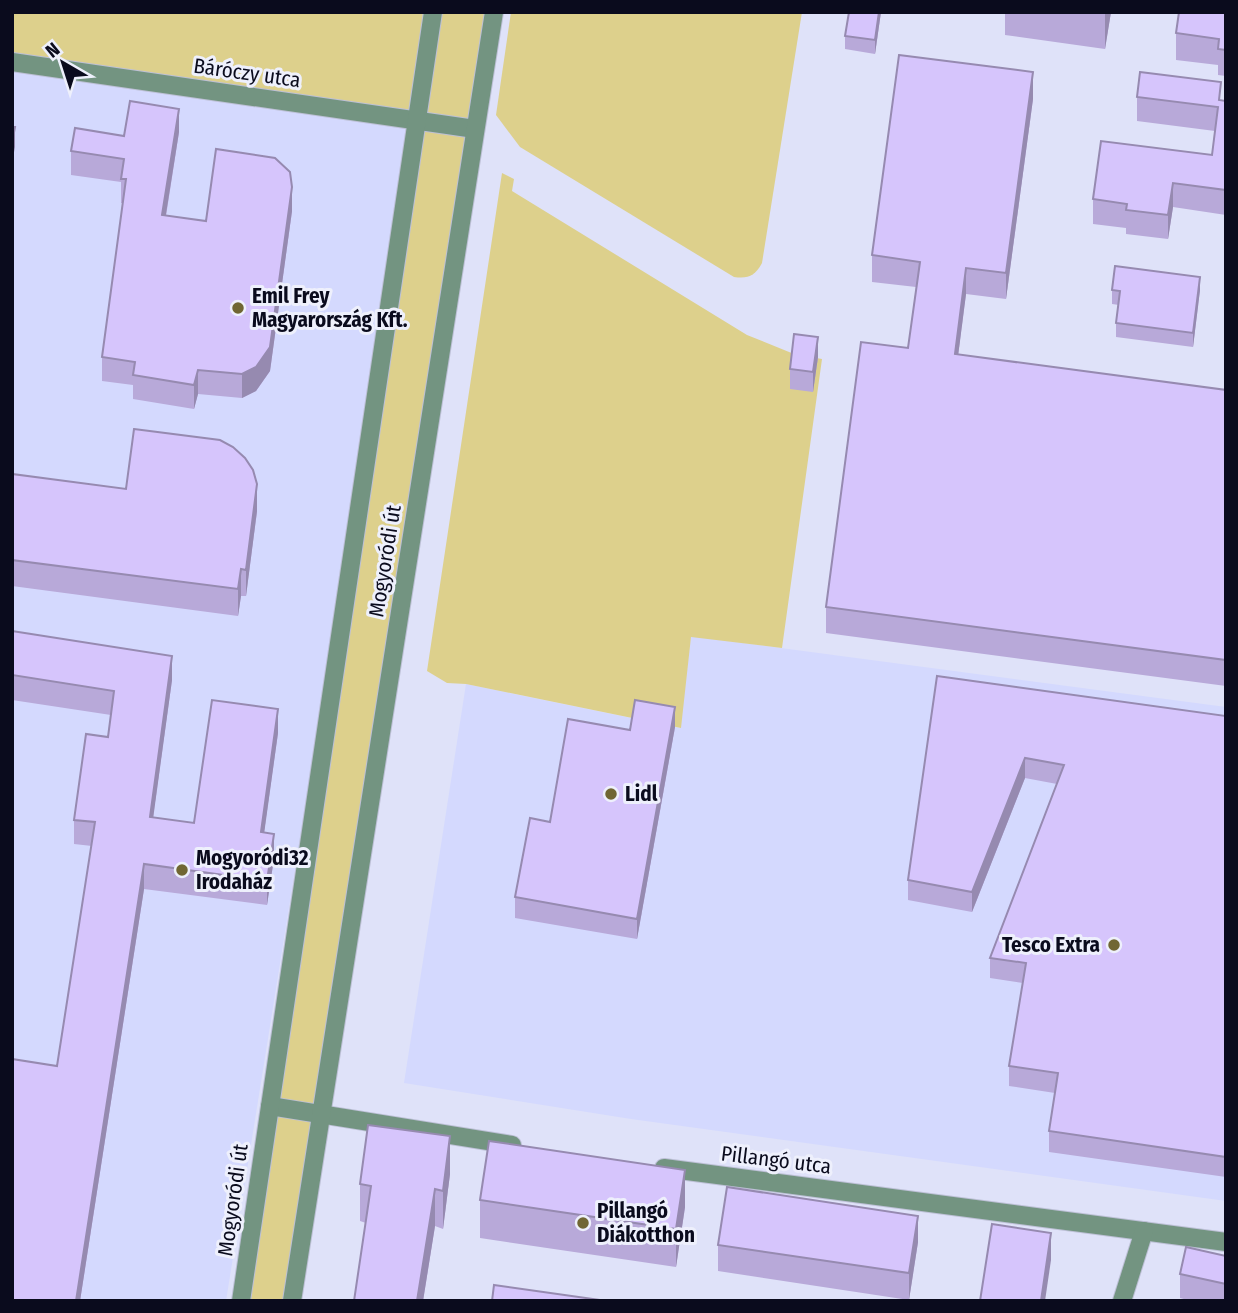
<svg xmlns="http://www.w3.org/2000/svg" width="1238" height="1313" font-family="'Fira Sans Condensed',sans-serif">
<rect width="100%" height="100%" fill="#dfe2f9"/>
<g fill="#d4d9fe">
<path d="M12,67l402,59 -188,1175h-214z"/>
<path d="M691,636l535,71v494l-595,-82 -227,-36 62,-399 214,44z"/>
</g>
<g fill="#ddd08c">
<path d="M12,12h482l-202,1289h-51l175,-1180 -404,-59z"/>
<path d="M511,12h291l-40,251c-7,13 -14,16 -28,14l-214,-130 -24,-32z"/>
<path d="M502,173l12,6 -2,12 235,144 47,19 28,5 -40,289 -91,-11 -10,91 -215,-44 -19,-1 -20,-12z"/>
</g>
<g fill="none" stroke-linecap="round" stroke-linejoin="round">
<g stroke="#bdc0d6" stroke-width="20">
<g id="minor">
<path d="M12,62l463,67"/>
<path d="M270,1106l242,39"/>
<path d="M664,1168l562,74"/>
<path d="M241,1301l192,-1289"/>
<path d="M292,1301l202,-1289"/>
<path d="M1122,1301l22,-70"/>
</g>
</g>
<use href="#minor" stroke="#739481" stroke-width="18"/>
</g>
<g fill="#b8a9d9">
<path d="M881,12l-6,42 -30,-5v-13z"/>
<path d="M1005,12h106l-6,37 -100,-14z"/>
<path d="M1226,12v64l-8,-1v-10l-42,-5v-27z"/>
<path d="M1137,97l89,4v114l-53,-8 -5,32 -42,-5v-6l-33,-4v-25l119,-44 3,-24 -78,-10z"/>
<path d="M1033,99l-27,200 -40,-5 -8,61 268,35v296l-400,-53v-26l82,-259 8,-61 -44,-5v-27z"/>
<path d="M179,132l-13,84 40,5 86,-10 -22,160 -14,20 -14,7 -44,-4 -4,15 -61,-10v-14l-31,-4v-24l21,-154h-2v-21l-50,-7v-24l53,-15z"/>
<path d="M1112,290h88l-7,57 -77,-10v-14l3,-18 -7,-1z"/>
<path d="M818,357l-5,35 -23,-3v-20z"/>
<path d="M12,474l245,37 -11,85h-5l-3,20 -226,-30z"/>
<path d="M12,631l160,49 -19,137 41,6 84,-90 -14,99 10,26 -7,47 -123,-16 -64,412h-68l45,-235 35,-220 -18,-2v-24l34,-83 3,-22 -99,-15z"/>
<path d="M937,676l289,40v461l-177,-25v-21l6,-38 -46,-7v-20l14,-83 -33,-5v-20l67,-174 -32,-6 -53,134 -64,-12v-20z"/>
<path d="M675,727l-38,212 -122,-21v-21l35,-75 80,-92z"/>
<path d="M450,1174l-7,55 -8,-3 -12,75h-69l12,-78 -6,-2v-37z"/>
<path d="M480,1200l205,7 -9,60 -196,-29z"/>
<path d="M918,1242l-9,58 -191,-29v-26z"/>
<path d="M1226,1256v45h-35l-11,-3v-24z"/>
</g>
<g fill="#968ab0">
<path d="M879,12h2l-6,42v-14z"/>
<path d="M1105,12h6l-6,37z"/>
<path d="M1033,72v27l-27,200v-26z"/>
<path d="M179,109v23l-17,107v-24z"/>
<path d="M15,127v20l-3,16v-20z"/>
<path d="M1173,183v24l-5,32v-24z"/>
<path d="M292,187v24l-22,160 -14,20 -14,7v-24z"/>
<path d="M966,268v26l-11,86v-26z"/>
<path d="M1200,277v13l-7,57v-14z"/>
<path d="M818,337v20l-5,35v-20z"/>
<path d="M198,370v24l-4,15v-24z"/>
<path d="M257,484v27l-11,85v-26z"/>
<path d="M241,569v27l-3,20v-27z"/>
<path d="M172,656v24l-22,161v-24z"/>
<path d="M675,707v20l-38,212v-20z"/>
<path d="M278,709v24l-17,123v-24z"/>
<path d="M1025,758v20l-53,134v-20z"/>
<path d="M274,834v24l-7,47v-24z"/>
<path d="M144,864v25l-64,412h-4z"/>
<path d="M450,1136v38l-7,55v-38z"/>
<path d="M685,1170v37l-9,60v-38z"/>
<path d="M435,1189v37l-12,75h-6z"/>
<path d="M918,1216v26l-9,58v-27z"/>
<path d="M1051,1233v27l-6,41h-4z"/>
</g>
<g fill="#d6c5fc" stroke="#968ab0" stroke-width="2">
<path d="M849,12h30l-4,28 -30,-4z"/>
<path d="M1179,12h47v38l-8,-1 1,-10 -43,-6z"/>
<path d="M899,55l134,17 -27,201 -40,-5 -11,86 271,36v270l-400,-53 35,-265 47,6 12,-86 -48,-7z"/>
<path d="M1140,72l81,10 -2,18 7,1v89l-53,-7 -5,32 -42,-5 1,-6 -34,-5 8,-58 111,14 6,-48 -81,-10z"/>
<path d="M130,101l49,8 -17,106 44,6 10,-72 59,9 15,14 2,15 -22,160 -14,20 -14,7 -44,-4 -4,15 -61,-10 2,-13 -33,-5 24,-178h-5l3,-20 -53,-8 4,-23 49,8z"/>
<path d="M12,127h3l-3,16z"/>
<path d="M1115,266l85,11 -7,56 -77,-10 4,-32 -8,-1z"/>
<path d="M794,334l24,3 -5,35 -23,-3z"/>
<path d="M134,429l86,11 13,7 12,11 8,12 4,14 -11,86 -5,-1 -3,20 -226,-29v-86l114,15z"/>
<path d="M12,631l160,25 -22,161 44,6 18,-123 66,9 -17,123 13,2 -7,47 -123,-17 -68,437h-64v-242l45,7 38,-244 -21,-2 12,-86 22,3 6,-46 -102,-16z"/>
<path d="M937,676l289,40v441l-177,-26 9,-58 -49,-7 17,-103 -36,-5 74,-193 -39,-7 -53,134 -64,-12z"/>
<path d="M635,700l40,7 -38,212 -122,-22 15,-79 20,4 18,-103 62,11z"/>
<path d="M368,1125l82,11 -7,55 -8,-2 -18,112h-63l17,-115 -11,-2z"/>
<path d="M489,1141l196,29 -9,59 -196,-29z"/>
<path d="M727,1187l191,29 -9,57 -191,-28z"/>
<path d="M992,1224l59,9 -10,68h-61z"/>
<path d="M1186,1247l40,9v28l-46,-10z"/>
<path d="M494,1285l113,16h-115z"/>
</g>
<g fill="#706633" stroke="#eef0fc" stroke-width="2.5">
<circle cx="238" cy="308" r="7"/>
<circle cx="611" cy="794" r="7"/>
<circle cx="182" cy="870" r="7"/>
<circle cx="1114" cy="945" r="7"/>
<circle cx="583" cy="1223" r="7"/>
</g>
<g text-anchor="middle" dominant-baseline="central" stroke-width="6" stroke-linejoin="round" paint-order="stroke">
<g font-size="21" fill="#0a0b1d" stroke="#eef0fc">
<text transform="translate(247 73) rotate(8)">Báróczy utca</text>
<text transform="translate(385 561) rotate(-81)">Mogyoródi út</text>
<text transform="translate(776 1160) rotate(7)">Pillangó utca</text>
<text transform="translate(233 1200) rotate(-82)">Mogyoródi út</text>
</g>
<g font-size="21" font-weight="bold" fill="#0a0b1d" stroke="#eef0fc" text-anchor="start">
<text x="252" y="296">Emil Frey<tspan x="252" dy="24">Magyarország Kft.</tspan></text>
<text x="625" y="794">Lidl</text>
<text x="196" y="858">Mogyoródi32<tspan x="196" dy="24">Irodaház</tspan></text>
<text x="1100" y="945" text-anchor="end">Tesco Extra</text>
<text x="597" y="1211">Pillangó<tspan x="597" dy="24">Diákotthon</tspan></text>
</g>
</g>
<rect width="1238" height="1313" fill="none" stroke="#0a0b1d" stroke-width="28"/>
<g transform="translate(63 63) rotate(321)" stroke="#eef0fc" stroke-width="5" paint-order="stroke">
<path d="M0-5L12 26L0 18L-12 26Z" fill="#0a0b1d"/>
<text y="-10" font-size="19" font-weight="bold" text-anchor="middle" fill="#0a0b1d">N</text>
</g>
</svg>
